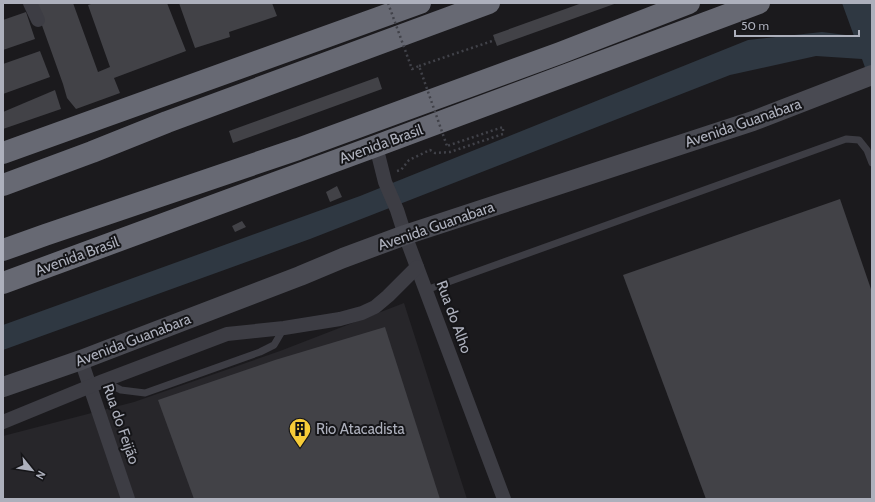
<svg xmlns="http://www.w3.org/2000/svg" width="875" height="502" font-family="Cabin,sans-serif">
<rect width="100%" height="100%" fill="#1b1a1d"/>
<path fill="#27262a" d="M404,303l63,196h-464v-63l131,-34 146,-51z"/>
<path fill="#2f3842" d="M842,3h30v84l-10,-28 -46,-3 -86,19 -420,164 -307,111v-25l357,-129 388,-156 74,-8 32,4z"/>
<g fill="#424247">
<path d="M34,3h39l25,69 12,-5 -22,-62 6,-2h73l19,48 -72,27 6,15 -44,16 -9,-11 -4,-14z"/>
<path d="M179,3h93l5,13 -48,16 1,5 -35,11z"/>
<path d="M582,3h35l-120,43 -4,-11z"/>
<path d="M26,12l9,27 -32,11v-30z"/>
<path d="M40,51l10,26 -47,17v-30z"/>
<path d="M378,77l4,12 -149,54 -4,-12z"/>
<path d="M55,90l6,19 -58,20v-17z"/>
<path d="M337,186l5,11 -12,5 -4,-10z"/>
<path d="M840,199l32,93v207h-166l-83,-224z"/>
<path d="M242,221l4,6 -11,5 -3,-6z"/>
<path d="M385,327l55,172h-246l-36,-99 117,-40z"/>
</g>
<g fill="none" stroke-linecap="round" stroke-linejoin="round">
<g stroke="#414249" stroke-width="2.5" stroke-dasharray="2 3" stroke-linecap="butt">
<path d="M419,66l76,-26"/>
<path d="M397,171l4,-1 8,-10 21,-10 5,3 15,-1 53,-18v-7l-56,19"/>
</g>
<g stroke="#3d3d44" stroke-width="7">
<path d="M426,290l420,-151 13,1 8,10 5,13"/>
<path d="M103,381l18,9 24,3 115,-41 14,-7 10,-17"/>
</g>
<g stroke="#3d3d44" stroke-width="14">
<path d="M30,3l8,17"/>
<path d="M376,146l9,36 12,28 8,25 99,264"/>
<path d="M81,360l47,139"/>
<path d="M3,422l100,-41 124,-47 57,-6 56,-9 22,-6 13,-6 13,-11 29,-29"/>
</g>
<path stroke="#494a52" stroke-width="20" d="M3,387l78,-27 219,-84 43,-18 62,-23 348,-114 119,-46"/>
<g stroke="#676973" stroke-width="22">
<path d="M3,153l417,-150"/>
<path d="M3,185l89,-33 75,-30 322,-119"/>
<path d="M3,250l42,-15 253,-86 262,-96 129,-50"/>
<path d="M3,283l373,-137 383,-143"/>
</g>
<path stroke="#414249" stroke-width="2.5" stroke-dasharray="2 3" stroke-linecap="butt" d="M388,3l24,66 7,-3 28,80"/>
</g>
<defs>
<g id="building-pin" transform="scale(1.15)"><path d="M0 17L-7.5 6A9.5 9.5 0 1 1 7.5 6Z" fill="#f7cc38" stroke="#151518"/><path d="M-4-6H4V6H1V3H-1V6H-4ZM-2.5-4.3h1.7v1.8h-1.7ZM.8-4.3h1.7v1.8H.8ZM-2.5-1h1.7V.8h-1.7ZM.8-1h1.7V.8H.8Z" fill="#111"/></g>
</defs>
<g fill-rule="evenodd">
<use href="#building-pin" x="300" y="429"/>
</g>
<g text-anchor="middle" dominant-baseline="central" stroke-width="4" stroke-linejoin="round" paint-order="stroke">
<g font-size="15" fill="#adb0bc" stroke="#151518">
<text transform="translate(743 123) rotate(-19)">Avenida Guanabara</text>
<text transform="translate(381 144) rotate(-20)">Avenida Brasil</text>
<text transform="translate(436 226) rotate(-19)">Avenida Guanabara</text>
<text transform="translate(77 256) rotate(-20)">Avenida Brasil</text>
<text transform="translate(454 317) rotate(70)">Rua do Alho</text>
<text transform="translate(133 340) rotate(-21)">Avenida Guanabara</text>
<text transform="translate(121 424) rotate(71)">Rua do Feijão</text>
</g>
<g font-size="15" fill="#adb0bc" stroke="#151518" text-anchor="start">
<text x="316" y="429">Rio Atacadista</text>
</g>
</g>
<rect width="875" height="502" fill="none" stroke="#adb0bc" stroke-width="8"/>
<g transform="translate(32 470) rotate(120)" stroke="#151518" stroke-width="3" paint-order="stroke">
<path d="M0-3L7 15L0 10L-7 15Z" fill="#adb0bc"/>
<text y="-6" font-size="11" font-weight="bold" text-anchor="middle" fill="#adb0bc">N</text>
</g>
<path d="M735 30v6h124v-6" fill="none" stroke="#adb0bc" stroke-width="2"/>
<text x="741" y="30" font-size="12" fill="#adb0bc" stroke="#151518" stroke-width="3" paint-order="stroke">50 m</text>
</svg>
